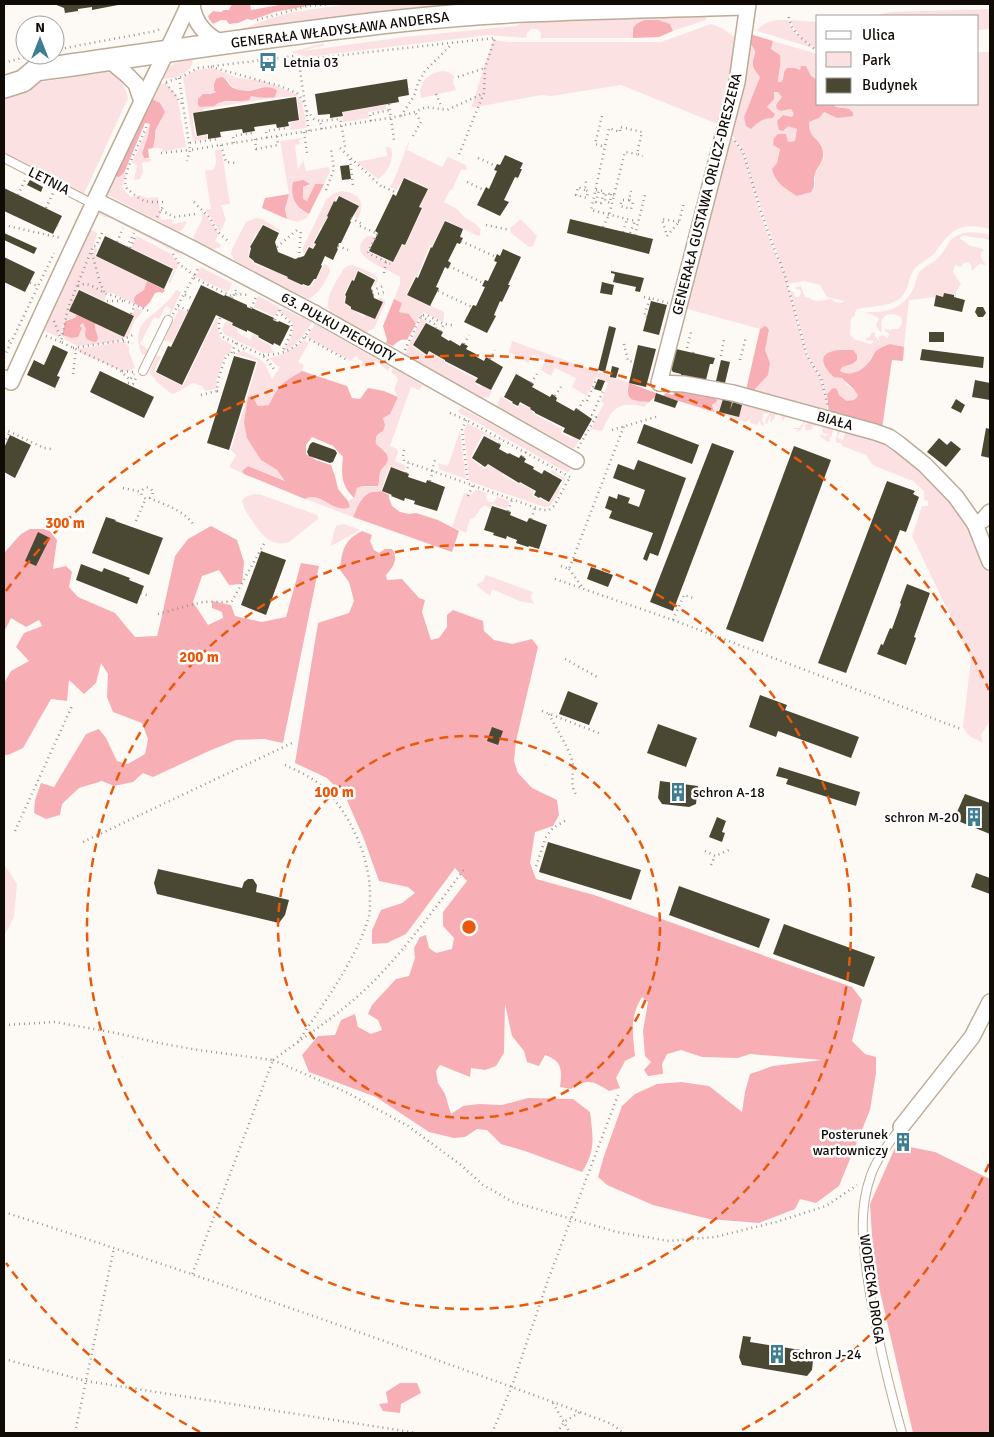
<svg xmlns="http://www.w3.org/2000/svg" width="994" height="1437" font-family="Signika,sans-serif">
<rect width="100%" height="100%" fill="#fdfaf6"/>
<g fill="#fce1e3">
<path d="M349,4h133l-248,28 37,-14 23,-6z"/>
<path d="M990,9v20l-12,1v-14l-102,-1 15,-3z"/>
<path d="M706,17v3l-33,11 -3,-7 -11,-4h-15l-12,11 1,7h-92v-5l-4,-4h-6l-4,4 -1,5 -38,-3 -181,22 -16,-5 33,-9v3l-8,1 -13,4 101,-14 112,-11 8,-4 82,-3z"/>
<path d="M788,20l5,10 20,18 -56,-17c8,-11 19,-11 31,-11z"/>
<path d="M790,20l28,2v28c-11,-5 -24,-19 -28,-30z"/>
<path d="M711,24l11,4 17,12 -19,85 -99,-40 -70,11 -10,-1 -70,13 22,-68 16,2h152z"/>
<path d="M773,41l45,13v26l-7,-4 -5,-10h-4l-1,4 -17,2 -1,7 -2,3h-3l3,-23 -1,-4 -9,-6z"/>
<path d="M748,42c13,12 5,11 5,24 1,4 5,8 7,11l-16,40 7,12 7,-7 17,-8 -8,-7 7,-8v-8h4l4,6 -1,14 10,-2 3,5 -2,3 -9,-2 -6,6 20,8 -2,12 -7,1 -8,6 -3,15 38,24v-13l9,-16 -2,-13 -11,-10 -2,-6v-7l10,-4 4,-6 14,6 5,-11h-6l-3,-3h145v-52h12v177c-21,-5 -34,-5 -48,14 -3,4 -5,8 -9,12 -7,6 -17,9 -21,18 -5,10 -3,19 -14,27 -11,7 -28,6 -41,9l-2,3v3l-4,4 -1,15 4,5 16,5 3,-1v-2l-7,-1v-2l4,-1 2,-5 3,1v3l3,4h1v-3l4,-2 5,3 1,-4 -4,-3v-2l6,1 1,-1h6l4,-5 -1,-7c-11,-7 -23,-1 -19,13l-1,2 -2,-1 -3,-6 3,-6c-3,-3 -7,-5 -11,-5l-1,-2c20,1 37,-4 46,-23 3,-5 3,-13 7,-18 6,-6 14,-8 19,-14 5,-5 7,-11 11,-16 9,-11 27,-10 40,-6v5c-5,-2 -7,-1 -12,-2 -7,0 -10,-3 -17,-2l-1,3c4,1 6,4 9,6 5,3 10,1 15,5l-3,3v5l5,7 -7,-1 -7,7 -1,-6 -3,-3 -4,1 -3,4 -6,-2 -2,7 8,12 -5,8v6l-2,-1 -1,-2 -9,-2 -1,4 -7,-1v1l-27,3 -5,47 -5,-2 -25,8c-6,13 -19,26 -34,18l2,-4 10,-3 -25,-11 15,25 5,7 9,6 2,5 -4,4 -7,1 -8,-6 -2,-6 -10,5v6l-5,-21 -14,-24 -18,-64 4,1v3l2,2h3l2,-4 -1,-3 -5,-1 1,-2 5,-1 4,11 5,1c6,6 14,1 22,1l3,3 6,1 4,-2 -18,-4 -7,-12 -16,-4 -16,3 -35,-99 -9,-33 -15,-21z"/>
<path d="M193,59c0,15 -22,22 -34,19 11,-15 16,-16 34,-19z"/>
<path d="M212,68l26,10 26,3 32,13 6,8 5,26 -17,2v-3l2,-1 -3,-3 11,-3 -3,-24 -25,2 -12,-11c-13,6 -27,5 -33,-8 -8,10 -10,15 -24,15l15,9c14,-3 20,1 33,-8 7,3 13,2 20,3l-68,11v2l-11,2 3,24 12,-2v4l-14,2 -10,-64 13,-7z"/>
<path d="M443,71l5,1 6,4 -1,7 3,7 -35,8c-3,-16 7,-25 22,-27z"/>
<path d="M105,72l10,1 12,9 -4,4 4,7 1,5 -44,96 -80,-40v-62l25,-8z"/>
<path d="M157,82l10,3 10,10 9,52 -24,5v-3l-3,-1h-6l2,-10v-7l10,-19 -15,-14z"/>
<path d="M386,105v4l-18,3 1,6 -26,4 -1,-5 2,-1 -1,-4z"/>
<path d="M150,123l-2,13 -6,17 2,5 7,1v2l-9,2 1,9 -3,7 -6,1 3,-15 -5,-2z"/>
<path d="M728,134c6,5 9,12 15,19l17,60 15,41 10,22 21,79 14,23 2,7 5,18v10l-74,-22 17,-28 -5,-13 4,-19 -7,-4 -2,2 -76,-21z"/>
<path d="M303,138v1l-4,1 1,4 -5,1 3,25 5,-10 3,11 23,-4 1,4 -6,13h-9l-8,17 -4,-2v-12l6,-2 -16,-3 8,28 8,4 -2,4 -10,4 -10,-3 -2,-10 4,-15 -9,-53z"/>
<path d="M410,140l-3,10 35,17 6,-10 18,8 1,5h-6l-9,20h-2l-6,12 13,7 7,8 12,7 5,6 -1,5 -2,1 -33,-16 -13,26 -2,-1 -13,32 -2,-1 -9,19 24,12 1,-1 13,6v6l-2,4 -18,-10 -4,4 -4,8 -7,-10 -10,-2 3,-9 -8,-4 6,-15v-7c-10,-8 -53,-19 -36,-38 4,-4 7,-3 11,-2l-5,11 -2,1v5l21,11 1,-1 -20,-9 -1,-3 24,11 9,-18 3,1 18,-38 -3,-1 8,-19 -24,-11 -7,13 -7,-3c9,-15 12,-32 20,-47z"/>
<path d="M386,146l5,2c4,11 -4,26 -13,31l-22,-17 31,-6z"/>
<path d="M215,150h6l1,2 8,52 -9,1 5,15 -6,12 -9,-14 -6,-8 6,-1 -6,-38 9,-2 2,-6z"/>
<path d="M114,173l7,1 3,-1 2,3 -4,11 3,4 6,6 9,-2 7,3 11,-1 3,23 11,-1 1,5 14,-3 -4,8 -4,3 -73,-38z"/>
<path d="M341,191c19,2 25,11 17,28l-4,-2 5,-12 -21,-10 -3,6 -1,-1 -11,27h-2l-8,16 1,1 -1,4 -5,-2 -3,7 -2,-1v-4l23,-48 7,-6z"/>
<path d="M101,211l76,38 4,6 -69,-36 -10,-3 -5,-4z"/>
<path d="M202,211l4,4 13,19 -4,7 5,3 1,3 -9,3 -19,-10c2,-12 11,-16 9,-29z"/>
<path d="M255,218l7,1 18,11v2l-18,-8 -4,10 -2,-1 -7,15 1,1 -2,8 6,4 -1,2 16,7 1,-2 32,18 1,-1 5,2 3,-1 4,-7 1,1 8,-16 4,2 2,5c-6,13 -9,21 -22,28l-73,-38 -4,-7 1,-5 14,-27z"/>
<path d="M521,219l16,17 -4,10 -4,1 -18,-14 -1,-5z"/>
<path d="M88,228l9,5c-1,7 -6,19 -9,26l3,-6 2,2 1,-8 4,2 -3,7 52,25 -3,9 -9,6v8l-23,-11h-3l-5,-3 2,6 -2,5 -25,-12 -10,22 8,4 -1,3 -12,2 -3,16 -4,-7 3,9 -13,-6 -3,-3z"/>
<path d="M137,236l34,18 8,10 -9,19h-2l7,-14 -44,-21z"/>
<path d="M353,265c5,2 22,8 24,12 2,3 0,5 -2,8l-2,1 3,-7 -18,-9 -5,10h-2l-7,15 1,1 -1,4 2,5 18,12 1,-2 10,4 8,-17 -6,-4h4l4,3v3l-11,25 -5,1 -2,3 -37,-21c-7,-14 7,-31 14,-44l3,-2z"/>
<path d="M200,267l32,16 -4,9 -32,-15z"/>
<path d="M176,290l5,2 -12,26 -2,-1 4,-8 -5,-3 -7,13 -5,-2 -14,27 5,3 3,4 -2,3 -4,1c-15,-38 19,-38 34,-65z"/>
<path d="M258,296h1l20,11 -2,6 -3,3 -20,-9z"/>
<path d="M136,308l7,3 -9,11 -5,13 -9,5 -7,2 -35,4 -13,-6 -3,-5 4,2 14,-11 1,-3h3l2,6 -1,5 13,1 -4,-7 1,-5 29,14 10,-21 -2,-2z"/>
<path d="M282,308l30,14c-8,14 -15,23 -29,30 4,-7 13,-21 9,-29 -2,-4 -7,-7 -10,-9z"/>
<path d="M179,309l8,3 -15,31 -8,-3z"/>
<path d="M216,318h2l-1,5 3,15 12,7 -2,8 -5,2 -9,26 1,5 -2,3 -10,2 -3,-5 -9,-3c-7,3 -14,10 -21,11l-14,-11 -9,-11 8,-17 4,2 -7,15 29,14z"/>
<path d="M421,318l5,3 -14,25 15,10 3,-4 14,8v2l32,17 -2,4 7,4 1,-2 10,6 -3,6 -6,1 -78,-43z"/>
<path d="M226,321l5,2v2l7,4 -1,3 13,8 3,-6 5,2 -1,2 15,8 -1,2 4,5h-12l-38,-18 -3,-6z"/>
<path d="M315,324l75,43 -2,4 -9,-8 -5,-2 -3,5 -6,2 -4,-3 2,-3 -5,-3v-2l-2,-1 -5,5 -44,-24z"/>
<path d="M304,340l5,3 -11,19 6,3 -2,6c-19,11 -24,14 -33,34l-11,1 -6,-10 9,64 16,10 9,11 -38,-15 -6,5 2,3 -15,-7 7,-12 -5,-5 27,-89 -23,-7 8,-3 15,7 7,6 7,15 8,-12 -3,-1 -8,-8c14,-3 24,-9 35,-18z"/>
<path d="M512,341l117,42 -2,6 8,12 14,1 -5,5c-26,-7 -32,2 -42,24l-11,-2 13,-26 -3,-1 7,-19 -12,-6 -9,19 -15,-9 4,-9 -21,-10 -4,8 -10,-6 4,-9 -12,-6 -5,8 -19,-11z"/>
<path d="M121,342h4l4,5v6l1,1 5,14 -7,3 -8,-1 -39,-17 -4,-4z"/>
<path d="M393,368l29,17v1l-3,4 -8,-3 -21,59 7,3 1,4 -3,8 10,4v6l-15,-5 -9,25c-20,4 -21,8 -28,26l-48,-18c11,-6 18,3 28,7 5,2 12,1 17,1l-2,-6 6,-3 2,-10 6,-2 13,1 6,-19 5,-4v-13l-10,-7v-5l7,-21 15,-21c-5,-7 -4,-10 0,-16l-1,-4 -6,-5z"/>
<path d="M715,392l153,41 31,16 61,61 19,36 11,29v148l-2,1 -7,11 2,8c-9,-4 -16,-7 -20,-16l8,-68 -59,-123 10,-30h6v-5l-4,-1v-9l-11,-10 -38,-15 -3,-2 -6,-9 -24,-9v-2l-6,-2v-4l1,-2v-5l3,1 -2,6 5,2 3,-10 -13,-4 -1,10 -3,2 1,3 -2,1 -8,-6 3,-2 1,3 4,-2 -2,-2 -1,1 -3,-3 1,-7 -6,-1 -1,3h-4l1,4h-8v-5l2,-1 -1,-4 -5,10 -6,3 4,-4h-5l-1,-1h8l-2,-1 4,-3 1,-4 -4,-2 -2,2 -1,-2 -4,-1 -1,3 1,-3 -6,-3 -5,8v-5l-3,-3 -2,1 -2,8 2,-8h-2l-1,6 -1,-3 -1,4 -2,-1 1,-4 -1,-1 -3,8 -2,-1 2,-7 1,2 1,-6 -3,2 -2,-1 -2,7 2,4 -1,2 -2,-1 -1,-4 -3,4 -7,-2 1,-2 -2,-2 -3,3 -32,-10v-4l-2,-1z"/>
<path d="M501,396l17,12 2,-4 10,4 4,6 28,15 -1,4 11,6 1,-2 6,3 -5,9 -76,-42v-5z"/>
<path d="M462,408l109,60 -3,5 -95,-53 -14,-7 -1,-3z"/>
<path d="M467,423l31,17 -1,1 -14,-7 -13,24 15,11 3,-4 15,8 -1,2 16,9 2,-1 14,8 -2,5 17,7 9,-16 2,1 4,-8 -13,-8 1,-2 12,8 1,3 -14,24 -6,2 -74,-25 -2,-3 -5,-48z"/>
<path d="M460,430l6,49 -25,-9 -2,-1 -1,-6 10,3z"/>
<path d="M476,489l11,4 -1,5 3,4h5l3,-5 12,4v2l-2,6 -15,-5 -2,5 -5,-4 -4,3 -7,10 -4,1 -4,14 -14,-6 12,-34 7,2z"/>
<path d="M254,494h5l58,21 1,2v2l-29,23c-18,6 -27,-7 -36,-20 -5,-7 -9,-13 -11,-21l3,-4z"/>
<path d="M344,524l16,6 -29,16 3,-15 2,-5z"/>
<path d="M486,575l47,17 -2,4 2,6 2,2 -16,-3 -27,-12 -2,7 -14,-11 7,-4z"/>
<path d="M4,864l13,20 -3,33 -10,19z"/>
</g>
<g fill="#f7afb5">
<path d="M232,4h18l1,6 28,-5 2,-1h36l-42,8 -23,8 -5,-1 -9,4 -9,1 -3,-4h-5l-8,4 -4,-5 -1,-3 5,-5 8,1 3,-2h5z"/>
<path d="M644,20h15l11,4 3,7 -14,6 -26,1c-1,-12 1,-13 11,-18z"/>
<path d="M750,34l23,7 -2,8 9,6c2,9 -2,18 -2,27h3l2,-3 1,-7 3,-4h7l6,2 1,-4h5l5,10 7,4v24h15l3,3 13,2 4,4v3l-16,2 -13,-6 -5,6 -10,4c-1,20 15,15 14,34 0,7 -7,12 -8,18 -3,8 2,9 -4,18l-14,4c-12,-8 -21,-12 -25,-27l5,-6 3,-14 -7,-4 1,-7 4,-4h8l2,8 7,-1 2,-12 -9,-3 -5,5 -4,-1 -2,-9 6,-6 9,2 2,-3 -3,-5 -10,2 -4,-2 -1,-4 6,-8 -4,-5h-4v7l-7,8 8,7 -2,4c-10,0 -15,4 -22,11l-5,-3 -2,-9 16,-40c-2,-3 -6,-7 -7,-11 -1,-13 8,-12 -5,-24z"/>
<path d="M222,77c6,3 6,8 11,11 5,2 15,4 20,2 9,-2 15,-5 24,0l-2,7c-5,2 -19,0 -24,-1l-2,4 -7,1h-16l-8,2 -4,3 -14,1 -2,-2v-6l5,-5h7l6,-2 -2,-2v-6l2,-5z"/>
<path d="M150,98l10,5 5,9 -10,19v7l-2,10 -5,1 1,9h-5l-2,-5 6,-17 2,-12 -5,-1 -21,50 -5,4 -4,-1 -1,-3z"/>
<path d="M303,180l7,4 -7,3v12l4,2 8,-17h9l-15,30c-14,-7 -19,-17 -16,-32z"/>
<path d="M289,194l-4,15 2,10 -25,-11 3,-10z"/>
<path d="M147,281l18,9 -2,3 -4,-1 -4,1 -5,9 -6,6 -9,-4 -1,-4 1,-4 9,-6z"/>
<path d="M394,299l8,4 -3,9 10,2 7,10 -9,16c-6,-2 -10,2 -14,6l-7,-3 1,-3 -4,-14z"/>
<path d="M77,315l18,8c-1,7 3,10 3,16l-2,3c-9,-1 -13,-4 -10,-13l-3,-6 -2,1 -1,2 2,2 -4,9 -7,1 -9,-3 3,-14 10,-3z"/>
<path d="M765,326l2,1 2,3 -4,20 5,13 -2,12 -15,16 -7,-1 14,-61z"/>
<path d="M890,344c5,2 9,1 14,3l-1,14 -11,-1 -10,68 -53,-14 -2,-20 6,-6 4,1 2,6 8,6 7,-1 4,-4c-3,-8 -11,-12 -16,-18l-8,-1c-6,-5 -17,-18 -6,-24 7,-4 17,-3 25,-3l4,5v5l-5,4 -10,3 -2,4c10,6 22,0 29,-9 3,-3 4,-7 6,-10 4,-4 10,-6 15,-8z"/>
<path d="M302,371l45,15 5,12 8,1 8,-11 16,3 14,6 -8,17 -7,4 2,7 -2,6c-6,3 -8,6 -7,13 6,5 16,11 10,20 -1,2 -4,4 -5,6 -3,5 -1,10 -3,16h-16l-5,2 -3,10c-13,-13 -13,-23 -11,-41l-10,-11 -21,-9 -6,8v9l10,6 15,5 4,11 3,13 10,12 2,6c-17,8 -29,-17 -45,-8l-61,-25 -2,-3 6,-5 37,15 -8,-11 -16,-10 -14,-22 -3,-16 4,-25 4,-1 6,10 11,-1c10,-21 13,-22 33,-34z"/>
<path d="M629,383l27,10 -1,4 -6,5c-16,-1 -24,-1 -20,-19z"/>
<path d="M671,387l45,10 1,4 -5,4 2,7 -51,-16 3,-3 7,2 1,-3z"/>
<path d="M381,491l8,4v3l3,8 8,6 9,2 7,-1 22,7 21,11 -7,21 -99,-35c4,-9 8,-22 19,-25 3,0 6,0 9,-1z"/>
<path d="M211,526l26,14 7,22 -2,22 -13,1 -10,-15 -17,6 -9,26 15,23 15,-7 -1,-6 -10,-4v-7l19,4 4,11 27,6 24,-5 15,-54 18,3 -36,177 -19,-4 -28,1 -27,11 -56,26 -10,-4 -10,9 -19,4 -12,-5 -23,7 -17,16 -2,11 -14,4 -12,-6 1,-13 6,-17 13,4 32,-53 13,-5 7,9 11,23 11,3 17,-10 3,-15 -6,-16 -29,-11 -6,-15 1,-23 -7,-11 -5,20 -12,11 -15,-14 -2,21 -16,-2 -28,49 -15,7h-4v-72l7,-12 18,-10 -13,-14 8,-14 18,-7 -3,-6 -13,7 -15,-9 -6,12 -1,14v-91l17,-19 9,-5h18l9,11 -4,29 13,-3 6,6 -3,15 9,10 37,16 20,24 22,-1 4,-16 14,-64 13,-17z"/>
<path d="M362,531l10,4 -2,6 4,9 5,3 6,-4h7c7,10 1,18 -6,26l1,5 15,-1 17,19 6,2 -3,12 9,28 8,-2 8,-11v-12l6,-5 30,11 1,10 10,9 18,4 20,-5 6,8 -22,94 -2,20 4,12 14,15 25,12 2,15 -6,11 -18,6 -5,31 6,16 58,16 258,92 10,13 -10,41 13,13 11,3v16l-6,37 -31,76 -23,17 -16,-4 -5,10 -36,14 -50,-4 -56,-14 -46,-20 -9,-8 6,-21 18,-50 13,-12 22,-10 24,-2 28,4 33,26 3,-20 5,-18 23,-8 49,-6 -72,-6 -12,4 -36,-1 -21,-7 -14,4 -5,10 1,10 -15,2 -4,-6 7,-8 -6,-6 -2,-25 5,-29 -6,-5c-13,21 -9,36 -7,59l-10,5 -9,17 4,10 -11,3c-16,-10 -21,-13 -38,-2l-11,-2c2,-16 3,-26 -15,-32l-6,11 -12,-4 -3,-11 -12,-15 -7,-32 -1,49 -8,13 -11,4 -14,-2 -1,9 -30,-12 -4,6 2,12 7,11 6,20 12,-8 16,-2 23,1 26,-7 45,1 17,13c3,25 6,38 -8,60l-57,-21 -24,-7 -14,-14 -10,-1 -12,8 -11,1 -25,-6 -53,-35 -67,-25 -7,-17 16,-19 17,-1 6,-15 14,-6 3,13 13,7 11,-4 -4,-10 -10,-6 4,-9 24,-26 13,-3 6,-18 -1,-10 6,-11 6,-2 3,13 7,5 16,-4 2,-11 -11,-12v-14l24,-31 -12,-13 -49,66 -19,9 -15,1v-14l9,-20 21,-7 13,-10 -7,-6 -29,-6 -15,-42 -18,-41 -19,-20 -32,-15 23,-140 31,-10 5,-12 -5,-19 -9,-12c2,-20 4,-30 22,-39z"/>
<path d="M898,1141l7,5 30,6 55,27v252l-5,2h-72l-39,-167 -4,-62z"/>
<path d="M400,1383h17l4,10 -20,11 -1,9 -17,-2 -4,-7 9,-1 -2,-11z"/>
</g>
<g fill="#4a4833">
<path d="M54,4h64v1l-26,5v-3l-14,2v2l-13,2 -1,-5z"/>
<path d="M407,79l2,16 -11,2 1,5 -57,10 1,4 -13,2v-4l-12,1 -3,-21z"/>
<path d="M296,97l3,23 -11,2 1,4 -12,2 -1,-4 -22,3 1,4 -12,2 -1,-4 -22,3 1,5 -13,2v-5l-11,2 -4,-23z"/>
<path d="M505,155l18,8 -3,6h2l-4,9 -3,-1 -11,23 5,2 -9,14 -23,-11 9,-18 3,2 8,-18 -3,-1 3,-6 3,1z"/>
<path d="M349,165l2,14 -9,1 -2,-14z"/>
<path d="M404,178l24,11 -9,18 3,1 -17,37 -3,-1 -9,18 -24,-11 9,-18 -3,-2 18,-37 3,2z"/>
<path d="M30,180l13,7 -2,5 -14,-7z"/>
<path d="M4,188l58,28 -9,18 -49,-23z"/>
<path d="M339,196l20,10 -9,15 1,1 -10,21h-2l-2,5 1,1 -5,11 -8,-4 -4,9 1,1 -6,13h-2l-4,6 -2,1 -5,-2 -1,1 -15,-7 1,-1 -34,-15v-1l-5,-4 2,-9 -1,-1 13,-22 16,8 -4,9 3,10 17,7 9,-3 5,-9 4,2 3,-5 -2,-1 14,-26 -1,-1 7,-15 2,1z"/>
<path d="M570,219l83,20 -4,15 -82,-21z"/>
<path d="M445,221l18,8 -3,8 3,1 -3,6 -3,-1 -9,18 3,2 -3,6 -3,-2 -9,20 3,1 -9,18 -23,-11 9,-18 2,1 13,-31 1,1z"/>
<path d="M4,233l33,15 -3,6 -30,-14z"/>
<path d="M105,236l68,33 -9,20 -68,-33z"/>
<path d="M503,249l18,8 -13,28h2l-8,17 -2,-1 -6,14 2,1 -9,17 -23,-11 9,-17 3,1 9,-19 -3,-1 3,-6 3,1 9,-19 -3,-1 3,-7 3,2z"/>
<path d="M4,257l31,15 -10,20 -21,-10z"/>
<path d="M358,271l17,9 -4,8 1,3 2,7 9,4 -8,17 -24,-10v-2l-6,-4 1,-7 -1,-1 7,-15 2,1z"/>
<path d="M611,271l33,7 -4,14 -5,-1 1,-4 -23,-5 2,-8 -4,-1z"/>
<path d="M602,282l12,3 -2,10 -12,-2z"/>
<path d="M201,285l23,11 1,-1 22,10v2l5,2v-1l22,10 -1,2 5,2 1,-1 11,5 -10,20 -6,-3 -1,2 -15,-8 1,-1 -12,-6v2l-15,-7 1,-2 -17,-8 -34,70 -26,-13 12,-26 3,1z"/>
<path d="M79,290l55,26 -10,21 -55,-26z"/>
<path d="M944,293l10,2v2l11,3 -3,12 -28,-6 2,-11 7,2z"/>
<path d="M651,301l16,4 -8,30 -16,-4z"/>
<path d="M977,307h6l3,6 -3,4h-5l-3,-5z"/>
<path d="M426,323l17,9 -2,4 8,5 1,-1 10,6 2,-3 6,3 -2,3 10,5 -1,2 9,5 2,-4 17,10 -12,23 -16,-8 3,-4 -33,-17v-1l-16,-9 -2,4 -14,-10z"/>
<path d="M609,326l7,2 -11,44 -7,-2z"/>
<rect x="929" y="332" width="15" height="10"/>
<path d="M53,345l15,7 -11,24 3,1 -5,11 -28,-13 7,-15 10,5z"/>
<path d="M638,345l18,4 -10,38 -17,-4z"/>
<path d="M676,349l39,9 -2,6h-3l-4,16 -25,-4v-2l-8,-2 -2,-3z"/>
<path d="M922,349l62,8 -1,11 -63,-8z"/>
<path d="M234,356l22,6 -27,88 -22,-7z"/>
<path d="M721,360l9,2 -5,21 -9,-2z"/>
<path d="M612,366l7,2 -3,10 -6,-1z"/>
<path d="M100,371l54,26 -10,21 -54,-26z"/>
<path d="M516,374l18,10 -2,3 18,10 2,-3 5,4 -1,3 18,10 2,-3 16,11 -12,21 -17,-8 2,-4 -30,-15v-1l-5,-3 1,-1 -11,-6 -2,4 -6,-3 1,-1 -9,-5z"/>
<path d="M598,379l7,2 -4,10 -7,-2z"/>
<path d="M975,380l15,3v17l-18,-3z"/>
<path d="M656,393l22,8 -3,7 -21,-7z"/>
<path d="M723,399l9,3 -2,8 3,-8 9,3 -3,12 -20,-5z"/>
<path d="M956,399l9,6 -4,8 -10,-5z"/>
<path d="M644,424l55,21 -7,19 -55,-21z"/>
<path d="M986,428l4,1v29l-9,-2z"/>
<path d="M10,435l21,10 -16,33 -11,-6v-24z"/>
<path d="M484,436l17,9 -2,4 9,5 1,-1 10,5 2,-3 5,4 -2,3 10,5 -1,2 9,5 2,-4 18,10 -13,22 -9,-5 -1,1 -5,-3 2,-4 -16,-9 -1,1 -31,-19 -3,3 -13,-9z"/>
<path d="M939,438l8,7 4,-4 10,8 -15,18 -19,-15z"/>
<path d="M313,442l22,8 2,3 -4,9 -3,1 -21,-7 -2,-4 3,-8z"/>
<path d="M712,443l22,8 -61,160 -23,-9z"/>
<path d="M794,446l37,14 -68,182 -37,-13z"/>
<path d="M638,460l48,18 -28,78 -8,-3 -3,8 -4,-2 10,-26 -44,-15 3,-7 -7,-3 4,-12 8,3 1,-5 12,4 -2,5 11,4 6,-17 -32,-12 5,-14 16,6z"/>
<path d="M391,467l18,7 -1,3 18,6 1,-3 18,7 -8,24 -23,-7 1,-3 -10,-3 -1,3 -13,-5 1,-1 -10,-4z"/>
<path d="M887,481l28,10 -2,3 6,3 -13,35 -6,-2 -54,143 -28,-10z"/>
<path d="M492,506l19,6 -1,3 17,7 2,-4 18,7 -8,24 -10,-3 -1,1 -12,-4 1,-3 -10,-4 -1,3 -13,-4 1,-2 -10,-3z"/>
<path d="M106,517l10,3 -1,1 48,17 -14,37 -57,-22z"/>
<path d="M38,532l12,6 -14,28 -11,-5z"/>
<path d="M261,551l25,9 -20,55 -25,-10z"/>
<path d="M81,564l21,8 2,-4 26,10 -1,2 15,6 -7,18 -61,-24z"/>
<path d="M591,567l22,8 -5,12 -21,-8z"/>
<path d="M907,584l23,9 -16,44 2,1 -10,27 -29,-11 4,-10 2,1 7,-17 2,1 9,-25 -1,-1z"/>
<path d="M568,691l30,12 -9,22 -30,-11z"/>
<path d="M760,695l27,10 -2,5 74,27 -8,21 -73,-27 -2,6 -27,-10z"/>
<path d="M658,724l39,14 -11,29 -39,-14z"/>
<path d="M492,727l11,4 -5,14 -11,-4z"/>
<path d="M779,767l81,25 -4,14 -70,-22 2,-5 -12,-3z"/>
<path d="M660,781l38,5 -2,18 -7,3 -27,-3 -4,-6z"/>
<path d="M965,794l25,9v31l-32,-13 -1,-9z"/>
<path d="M717,817l9,4 -4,11 3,1 -3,9 -13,-5z"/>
<path d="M548,842l93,28 -10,30 -92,-28z"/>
<path d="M158,869l84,19 2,-6 4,-3h5l4,6 -1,7 33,8 -4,15 -6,8 -122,-29 -3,-11z"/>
<path d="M976,873l14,5v16l-19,-7z"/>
<path d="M679,886l91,33 -11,29 -90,-33z"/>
<path d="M784,924l91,33 -11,30 -91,-33z"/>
<path d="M743,1336l8,1 -1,5 64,10 -2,18 -5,6 -65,-11 -3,-8z"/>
</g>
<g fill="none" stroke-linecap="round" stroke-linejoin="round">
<g stroke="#bcac97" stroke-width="10">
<g id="lane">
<path d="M4,158l89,46"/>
<path d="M143,371l25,-51"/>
<path d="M901,1127c-11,15 -24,31 -30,48 -13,36 -8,69 -3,106 8,51 20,102 34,152"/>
</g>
</g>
<g stroke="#bcac97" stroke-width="18">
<g id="street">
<path d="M192,4c2,19 14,32 32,40"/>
<path d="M748,4l-11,78 -78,301 25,1 49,9 142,39 14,5 10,7 26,21 31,32 19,27 15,38"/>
<path d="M109,60l17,14 10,10 6,18"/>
<path d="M95,200l96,48 125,66 260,147"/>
<path d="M4,378l7,4c41,-91 84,-182 127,-272 17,-36 35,-70 51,-106"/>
<path d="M975,524l8,-4 7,-8"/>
<path d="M901,1127l71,-90 18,-35"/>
</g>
</g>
<g stroke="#bcac97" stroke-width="24">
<path id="secondary" d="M4,87l19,-6 13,-11c121,-17 242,-36 363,-49 115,-13 230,-13 344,-17"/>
</g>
<g stroke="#9a9590" stroke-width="2.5" stroke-dasharray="1 4" stroke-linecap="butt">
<path d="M789,17c1,15 19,26 29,35"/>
<path d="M257,20l50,-14 22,-2"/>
<path d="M60,49l74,-14 22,-4 6,-3"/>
<path d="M4,63l21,-6"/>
<path d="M211,67l69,19 17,7 7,9"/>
<path d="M458,77l27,-9"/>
<path d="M179,78l11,72 211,-34 14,-4 11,-5 21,3 35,-16"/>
<path d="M166,82l13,-4 19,-10 97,-12 3,1"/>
<path d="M166,83l18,24"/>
<path d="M436,94l6,14"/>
<path d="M389,104l5,36"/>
<path d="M307,111l7,8 6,2"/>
<path d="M340,116l5,31"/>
<path d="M401,116l13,-20 4,-13 7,-12 27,-27"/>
<path d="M602,116l-7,28 10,3"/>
<path d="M371,121l-1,-7 20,-4"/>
<path d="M146,127c-4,14 -25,46 -20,59 1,4 2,3 5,6 13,11 15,10 32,10"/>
<path d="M322,129l-2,-8 20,-2"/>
<path d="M309,131l-11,-74 9,2 188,-21 -10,30 -1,25 -26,64"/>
<path d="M304,132l3,21"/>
<path d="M413,136l8,-14 -6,-10"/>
<path d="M267,138l-1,-7 21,-3"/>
<path d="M255,139l1,10 22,-4 -1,-9"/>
<path d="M735,141l8,11 18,60 15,42 4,8 5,14 22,80 14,22 7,28"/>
<path d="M190,143l28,-4"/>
<path d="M234,143l-1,-7 19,-3"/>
<path d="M221,145l5,17 11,1"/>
<path d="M340,148l43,40"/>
<path d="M161,153l29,-3 -3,11"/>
<path d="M478,158l18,8"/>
<path d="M350,159l3,27"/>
<path d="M467,182l17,8"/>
<path d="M384,187l13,6"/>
<path d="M326,190l8,-21 -3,-20"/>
<path d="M585,190l-7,-3 -2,8 11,3 1,-7 -3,-1 1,-9"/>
<path d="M596,190l8,1 -3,12 -5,-1 3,-12"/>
<path d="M611,194l-1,9 -5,-2 1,-8 8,2"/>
<path d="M18,195l8,-17"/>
<path d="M629,200h-7l-2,6 11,3 2,-7 -4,-2 2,-9"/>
<path d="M194,202l16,16 6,12 14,13"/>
<path d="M46,208l7,-15"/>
<path d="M161,210l13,7 22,-3"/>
<path d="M157,217l7,-12"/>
<path d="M351,218l11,6"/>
<path d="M679,222l-17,-3 5,17 12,-14 5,-19"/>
<path d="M4,225l57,13"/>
<path d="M57,225l2,1"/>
<path d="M486,225l24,5"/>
<path d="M360,226l18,8"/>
<path d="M603,227l6,-12 16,-63 12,2"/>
<path d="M623,232l4,-13"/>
<path d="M102,233l-6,13h-3l-1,3 -24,59 -7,34 59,28 10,10 4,-6"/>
<path d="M630,233l5,-12 -44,-11 18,-82 11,4v-5l22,5 -5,22 6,2"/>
<path d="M377,234l-8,16 -1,3 22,11"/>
<path d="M635,235l10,-40"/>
<path d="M461,241l35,16"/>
<path d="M117,242l6,-14"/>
<path d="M338,246l10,4"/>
<path d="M127,247l7,-14"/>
<path d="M277,247l20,-17"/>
<path d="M130,248l6,-13"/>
<path d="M92,253l8,30 5,10"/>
<path d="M173,254l6,10 16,12"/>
<path d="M299,258l2,-29"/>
<path d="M449,266l34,17"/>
<path d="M384,273l2,-11"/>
<path d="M194,278l39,19 4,-10"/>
<path d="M30,283l7,3"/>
<path d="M78,286c12,-7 22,8 34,9l37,16"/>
<path d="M372,291l13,-6"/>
<path d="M438,291l34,16"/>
<path d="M185,295l9,4"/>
<path d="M373,295l12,-3"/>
<path d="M644,297l6,1"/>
<path d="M232,298l4,-4 12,1"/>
<path d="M107,301h18"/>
<path d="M178,306l11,5"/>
<path d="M251,308l5,-11"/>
<path d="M280,310l1,4 11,10 -1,10 -9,18"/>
<path d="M131,314l4,-9"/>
<path d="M173,314l26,-47"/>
<path d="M421,316l15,9v3"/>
<path d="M647,317l-3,-1 6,-18 18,5"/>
<path d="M220,318c-2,7 -1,13 3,19l39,18 5,4 8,12"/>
<path d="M275,320l4,-10"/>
<path d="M54,321l7,18"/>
<path d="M440,331l4,-7"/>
<path d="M46,336l15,6"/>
<path d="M305,337l44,24"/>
<path d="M4,338l7,4"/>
<path d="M123,341l10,2"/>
<path d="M236,343l-5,11 15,-6"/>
<path d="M464,344l5,-9"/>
<path d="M624,344l4,17 6,1"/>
<path d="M73,348l46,-7 14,-6"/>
<path d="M687,348l4,-16"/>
<path d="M405,350l14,-30 3,-5h5l17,9 8,1"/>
<path d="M693,353l1,-4"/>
<path d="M263,355c23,0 37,-8 48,-28"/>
<path d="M721,356l3,-17"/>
<path d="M4,357l50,-104"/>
<path d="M490,359l5,-9"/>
<path d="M740,360l6,-23"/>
<path d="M122,371l12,1"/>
<path d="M73,374l3,-24"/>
<path d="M128,383l5,1 4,-8"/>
<path d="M531,383l6,-9"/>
<path d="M217,391l5,1"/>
<path d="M201,395l16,-4 1,-11 8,-24 5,-2"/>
<path d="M555,396l6,-9"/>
<path d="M587,401l10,-23"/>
<path d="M578,410l6,-11"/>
<path d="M450,413l16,7 104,57"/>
<path d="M466,420l-4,10 6,54"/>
<path d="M4,429l40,19 7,1"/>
<path d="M612,430l47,-14"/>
<path d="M4,444l6,-12"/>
<path d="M499,444l2,-5"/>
<path d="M578,448l18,-31 -4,-2 12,-26"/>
<path d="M404,450l-1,7 1,4 138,49h7l5,-4 16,-29"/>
<path d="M523,457l3,-5"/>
<path d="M432,471l3,-11"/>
<path d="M406,473l3,-10"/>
<path d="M430,481l3,-10"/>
<circle cx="147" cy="493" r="5.5"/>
<path d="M123,488l19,4"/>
<path d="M468,496l5,-11"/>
<path d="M149,498c17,7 34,12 45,27"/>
<path d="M508,511l4,-12"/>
<path d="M531,519l4,-11"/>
<path d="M136,521l10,-23"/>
<path d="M561,566l8,3 55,-143"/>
<path d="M569,569l14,19"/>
<path d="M555,579l118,41 11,-25 9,3"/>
<path d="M141,593l8,3"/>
<path d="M158,614c15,-4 31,-9 46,-12 9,-1 22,1 28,-1l33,-59"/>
<path d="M673,620l288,109"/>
<path d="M565,659l34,19"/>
<path d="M542,711l59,23"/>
<path d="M549,714c7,14 16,28 22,43 6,16 -4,24 6,39"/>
<path d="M285,765c11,5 24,11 33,18 32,27 54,77 52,118 0,7 0,13 -2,19 -14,43 -45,84 -70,122"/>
<path d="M15,831l57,-125"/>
<path d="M83,842l209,-99"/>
<path d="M705,851l10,5 14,-6"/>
<path d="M711,865l4,-9"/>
<path d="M536,866l10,-29 7,-9 15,-9"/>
<path d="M4,1025l51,-3 61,11 43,10 39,7 75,10 -81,215"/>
<path d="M273,1060l73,32 62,34 53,39 22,20 30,17 104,30 52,9 46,-4 61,-15 50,-16 31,-21"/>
<path d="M273,1060c34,-25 70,-48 100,-78 34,-35 63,-75 92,-114"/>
<path d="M4,1212c204,66 407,137 608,212l11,9"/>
<path d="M4,1359l82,22 331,52"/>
<path d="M553,1403l17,30"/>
<path d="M75,1433l39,-185"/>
<path d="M492,1433l20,-47 36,-106 70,-185"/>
<path d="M557,1433l7,-11 16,-10"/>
</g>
<use href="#lane" stroke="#fff" stroke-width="8"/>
<use href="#street" stroke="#fff" stroke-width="15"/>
<use href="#secondary" stroke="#fff" stroke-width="21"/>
</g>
<g fill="none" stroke="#e8590c" stroke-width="2.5" stroke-dasharray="9 6">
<circle cx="469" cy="927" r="191"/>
<circle cx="469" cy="927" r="382"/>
<path d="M989 1164A572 572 0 0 1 738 1432M200 1432A572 572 0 0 1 6 1263M6 591A572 572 0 0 1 989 690"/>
</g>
<defs>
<g id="bus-bare" transform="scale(1.5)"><path d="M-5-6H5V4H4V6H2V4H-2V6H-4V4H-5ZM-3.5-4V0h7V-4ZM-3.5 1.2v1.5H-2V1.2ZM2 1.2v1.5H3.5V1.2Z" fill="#3f7d93" stroke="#fff" stroke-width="2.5" paint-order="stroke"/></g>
<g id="building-bare" transform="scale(1.5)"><path d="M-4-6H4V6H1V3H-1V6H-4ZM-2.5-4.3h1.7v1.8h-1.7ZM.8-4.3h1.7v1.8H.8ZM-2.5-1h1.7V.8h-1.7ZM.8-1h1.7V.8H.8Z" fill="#3f7d93" stroke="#fff" stroke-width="2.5" paint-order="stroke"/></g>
</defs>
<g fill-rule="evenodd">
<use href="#bus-bare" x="268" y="62"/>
<use href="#building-bare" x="678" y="792"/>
<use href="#building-bare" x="974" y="817"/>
<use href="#building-bare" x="903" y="1142"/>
<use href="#building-bare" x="777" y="1354"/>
</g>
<g text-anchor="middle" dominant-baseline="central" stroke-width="5" stroke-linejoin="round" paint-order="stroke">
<g font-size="14" fill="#110b05" stroke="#fff">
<text transform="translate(340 30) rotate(-7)">GENERAŁA WŁADYSŁAWA ANDERSA</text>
<text transform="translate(49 181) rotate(27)">LETNIA</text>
<text transform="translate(707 194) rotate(-76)">GENERAŁA GUSTAWA ORLICZ-DRESZERA</text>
<text transform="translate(338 327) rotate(29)">63. PUŁKU PIECHOTY</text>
<text transform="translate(835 421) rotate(16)">BIAŁA</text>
<text transform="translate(872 1289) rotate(82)">WODECKA DROGA</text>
</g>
<g font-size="14" fill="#110b05" stroke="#fff" text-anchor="start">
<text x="283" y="62">Letnia 03</text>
<text x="693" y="792">schron A-18</text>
<text x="959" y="817" text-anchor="end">schron M-20</text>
<text x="888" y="1134" text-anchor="end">Posterunek<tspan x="888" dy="16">wartowniczy</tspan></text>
<text x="792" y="1354">schron J-24</text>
</g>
</g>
<circle cx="469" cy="927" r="8" fill="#e8590c" stroke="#fff" stroke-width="2.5"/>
<g font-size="15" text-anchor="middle" font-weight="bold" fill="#e8590c" stroke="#fff" stroke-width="5" stroke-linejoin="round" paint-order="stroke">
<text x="65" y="528">300 m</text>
<text x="199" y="662">200 m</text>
<text x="334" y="797">100 m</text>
</g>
<rect width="994" height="1437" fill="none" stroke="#110b05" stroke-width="10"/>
<rect x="816" y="15" width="162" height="90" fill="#ffffff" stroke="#a09d9b"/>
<rect x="826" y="31" width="25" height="8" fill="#ffffff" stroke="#a09d9b"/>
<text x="862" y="40" font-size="15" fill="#110b05">Ulica</text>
<rect x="826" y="52" width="25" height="15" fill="#fce1e3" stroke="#a09d9b"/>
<text x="862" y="65" font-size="15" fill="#110b05">Park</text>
<rect x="826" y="78" width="25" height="15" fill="#4a4833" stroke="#a09d9b"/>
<text x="862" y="90" font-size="15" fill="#110b05">Budynek</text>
<g transform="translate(40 40)"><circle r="24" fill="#ffffff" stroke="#a09d9b"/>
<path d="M0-4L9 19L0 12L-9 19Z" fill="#3f7d93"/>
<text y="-8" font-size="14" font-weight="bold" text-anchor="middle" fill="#110b05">N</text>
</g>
</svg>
